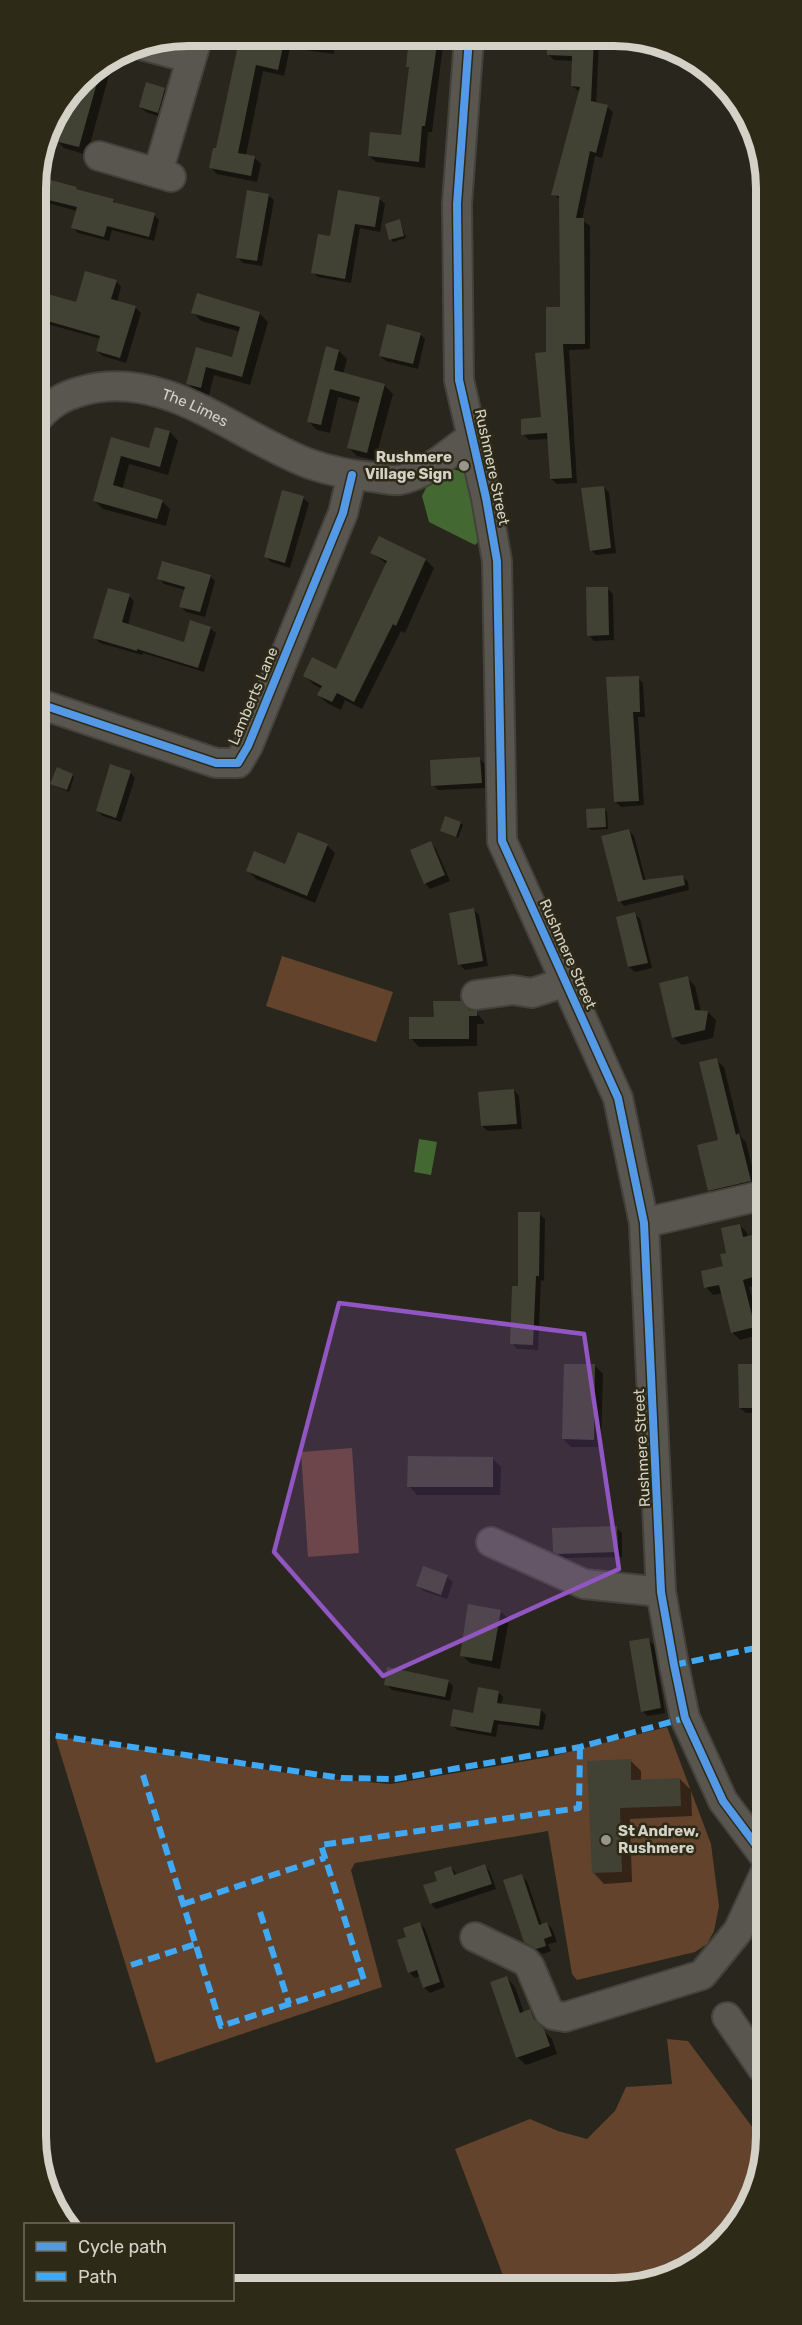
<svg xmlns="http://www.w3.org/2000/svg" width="802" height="2325" font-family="Rubik,sans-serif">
<rect width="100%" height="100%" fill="#29261d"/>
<g fill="#63432c">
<path d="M753,139l10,19v152z"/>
<path d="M282,956l111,36 -17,50 -110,-36z"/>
<path d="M352,1448l7,105 -51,4 -7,-105z"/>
<path d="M667,1727l44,117 8,62 -5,25 -7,13 -12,8 -118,28 -5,-6 -24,-143 -193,32 -4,7 31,117 -226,76 -101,-327 263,42 73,6 158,-27z"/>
<path d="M667,2039l21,2 68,91 10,-10v24l-11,49 -27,42 -38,31 -46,18h-137l-52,-137 75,-30 28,12 29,8 28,-28 11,-24 46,-3z"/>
</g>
<g fill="#446832">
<path d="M449,468l18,5 12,68 -4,4 -46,-23 -7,-26 11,-22z"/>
<path d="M419,1139l18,3 -6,33 -17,-3z"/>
</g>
<g fill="#0007">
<path d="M246,36l90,1 -2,17 -44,-6 -6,28 -21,-5 -17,84 8,2 7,7 -4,18 -40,-8 -7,-7 7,-17z"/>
<path d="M410,37l34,1 -12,94h-4l-3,36 -49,-6 -7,-6 33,-19 8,-68 -3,-3z"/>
<path d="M549,38l46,1 4,4 -3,61 11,3 6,5 -11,46 -7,-2 -13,64 8,6v123l-21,1 8,133 -20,1 -6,-5 -2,-40 -20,1 -6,-6 20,-15 5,-65 13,-46v-108l-8,-6 27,-102 -8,-6 1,-25 -19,-1 -6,-6z"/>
<path d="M114,57l-27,98 -23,-7 -8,-8 23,-54 9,-12z"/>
<path d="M147,84l18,5 5,6 -7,23 -17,-6 -6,-5z"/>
<path d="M40,179l73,21 5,5 36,10 5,5 -5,21 -42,-11 -3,11 -31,-8 -5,-5 4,-17 -36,-10 -5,-4z"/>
<path d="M268,195l6,5 -12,66 -19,-3 -6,-6z"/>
<path d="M380,199l5,5 -5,28 -20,-4 -9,55 -33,-6 -5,-5 18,-34z"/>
<path d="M400,221l6,17 -13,4 -2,-3z"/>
<path d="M116,281l5,6 -4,15 18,5 6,6 -15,50 -23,-7 -6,-5 4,-12 -57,-16 -6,-6 39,-13z"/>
<path d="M193,312l66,1 9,9 -18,63 -36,-10 -5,20 -13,-3 -9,-9 10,-34 36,10 8,-27 -40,-11z"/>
<path d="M420,334l5,5 -7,30 -32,-8 -6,-5z"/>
<path d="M339,351l8,8 -4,15 42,12 8,8 -18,66 -18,-4 -9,-9 12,-44 -22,-6 -8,36 -13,-3 -9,-9z"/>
<path d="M170,432l8,9 -10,34 -39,-11 -7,26 40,11 8,8 -4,17 -63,-17 -9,-9 18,-61 38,11z"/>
<path d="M604,487l5,6 7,60 -20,2 -5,-5z"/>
<path d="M303,498l6,5 -19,65 -19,-6 -5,-5z"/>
<path d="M379,538l47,22 8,8 -29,65 -4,-2 -39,78 -17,-9 -4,10 -14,-7 -8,-8 3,-6 -9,-5 -8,-8 32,-5 50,-107 -15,-11z"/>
<path d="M210,576l5,5 -10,36 -19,-5 -5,-6 4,-16 -21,-6 -5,-6z"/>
<path d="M607,588l6,6 1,46 -20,1 -5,-6z"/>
<path d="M129,596l5,5 -6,24 57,18 25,-15 6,5 -12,39 -61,-19 -1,2 -42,-12 -5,-6z"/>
<path d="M638,678l5,5 2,34h-7l6,88 -23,2 -6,-6z"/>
<path d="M480,759l5,5 1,24 -48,2 -5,-5z"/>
<path d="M130,772l5,6 -14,44 -18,-6 -6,-5z"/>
<path d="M72,775l2,2 -5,15 -17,-8z"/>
<path d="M605,810l2,2 1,17 -17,1 -3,-3z"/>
<path d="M461,823l2,2 -5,13 -17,-7z"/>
<path d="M629,831l5,5 12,46 37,-5 5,5 1,8 -65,16 -4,-5z"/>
<path d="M431,843l5,6 14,32 -20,8 -5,-6z"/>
<path d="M327,845l8,8 -20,50 -59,-24 -8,-8 38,-5z"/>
<path d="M474,910l5,5 9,51 -23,4 -6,-6z"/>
<path d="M635,914l5,5 12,49 -17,4 -6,-5z"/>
<path d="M687,978l8,8 6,26h7l8,8 -3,18 -31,7 -9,-8z"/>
<path d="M470,1012l6,1 8,8v3h-7v22l-58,1 -8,-9z"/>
<path d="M716,1060l8,7 17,70 5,5 11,46 -40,10 -8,-8 11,-48z"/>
<path d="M514,1090l5,6 3,33 -34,2 -6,-5z"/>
<path d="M539,1214l6,5 -1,62 -3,-1 -3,70 -21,-1 -5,-6 7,-55z"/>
<path d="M740,1225l7,8 1,5 4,-1 8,8 5,25v13l-16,4 13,47 -22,6 -7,-7 -10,-40 -10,2 -7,-8 19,-19 3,-14z"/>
<path d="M595,1366l8,8 -2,73h-30l-8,-8z"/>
<path d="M754,1366l6,5v42h-14l-6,-5z"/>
<path d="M492,1458l9,9 -1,28h-83l-8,-9z"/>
<path d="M616,1528l6,5v24l-59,1 -9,-7z"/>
<path d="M447,1577l6,5 -6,17 -23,-8 -6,-5z"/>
<path d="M500,1611l9,8 -9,50 -30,-6 -8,-8z"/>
<path d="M648,1640l6,5 11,68 -17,3 -6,-5z"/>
<path d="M448,1681l5,5 -3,15 -58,-11 -6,-6z"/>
<path d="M498,1692l5,5 -2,8 40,5 5,5 -3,15 -45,-6 -2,13 -39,-7 -5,-5 23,-11z"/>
<path d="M630,1760l11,11v10l39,-2 11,11 1,26 -62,3 2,63 -28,2 -11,-12z"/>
<path d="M485,1866l5,6 6,17 -60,20 -5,-5 8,-23 12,-14 6,8z"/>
<path d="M521,1876l6,5 15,44 5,-2 5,6 5,13 -9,2 3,7 -8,3 -18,-13z"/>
<path d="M420,1923l5,6 20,58 -15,6 -6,-6 -4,-11 -5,2 -6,-6 -1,-34z"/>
<path d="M507,1978l8,9 9,26 6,-2 8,8 4,10 10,10 5,15 -31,11 -9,-8z"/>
</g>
<g fill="#424234">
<path d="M240,36l45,1 -7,33 -22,-5 -18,88 17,3 -4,20 -42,-8 4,-20h3z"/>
<path d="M409,37l29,1 -13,88h-3l-3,36 -51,-6 2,-24 31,3 8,-68h-3z"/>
<path d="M547,38l47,1 -3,62 17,4 -12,48 -6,-2 -14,67h8l1,126h-22l9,134 -22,1 -3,-46 -26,2v-16l20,-2 -6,-64 11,-1v-45h14l-1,-111 -8,-1 29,-108 -9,-1 1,-30 -25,-1z"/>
<path d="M102,65l-23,82 -25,-6 10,-37 24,-30z"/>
<path d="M146,82l19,6 -7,25 -19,-6z"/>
<path d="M39,177l38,10 -1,2 38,10 -1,3 42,11 -6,24 -42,-11 -3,11 -33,-9 6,-21 -41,-10z"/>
<path d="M247,190l22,4 -12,67 -21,-3z"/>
<path d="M338,190l42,7 -5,30 -20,-3 -10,55 -34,-6 7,-39 12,2z"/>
<path d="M400,219l4,17 -15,4 -4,-16z"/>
<path d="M85,271l32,9 -6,19 25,7 -16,52 -24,-7 4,-15 -63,-18 7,-25 32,9z"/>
<path d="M197,293l63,19 -18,65 -36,-10 -5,21 -15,-4 10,-37 36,10 8,-30 -49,-14z"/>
<path d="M387,324l34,9 -8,31 -34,-8z"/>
<path d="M326,346l13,4 -5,20 51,14 -18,69 -20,-5 13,-51 -30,-8 -9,36 -14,-3z"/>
<path d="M155,427l15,4 -10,36 -39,-11 -8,29 50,15 -6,19 -64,-18 18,-64 38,11z"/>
<path d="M604,486l7,62 -21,3 -9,-63z"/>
<path d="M282,490l22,6 -19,67 -21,-6z"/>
<path d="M379,536l47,23 -30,67 -3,-2 -39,78 -17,-9 -5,9 -15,-7 5,-9 -19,-10 9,-19 24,12 51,-108 -17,-8z"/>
<path d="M162,561l49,14 -11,37 -21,-5 6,-20 -28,-8z"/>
<path d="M586,587h22l1,48 -22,1z"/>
<path d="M108,588l22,6 -8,28 62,20 6,-22 21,7 -13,41 -61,-19v2l-44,-13z"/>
<path d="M639,676l1,36h-7l6,89 -25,1 -8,-125z"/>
<path d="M480,757l2,26 -51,3 -1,-26z"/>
<path d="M110,764l21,7 -15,47 -20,-7z"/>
<path d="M57,767l16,7 -6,16 -17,-6z"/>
<path d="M605,808l1,19 -19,1 -1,-19z"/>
<path d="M445,816l16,6 -5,15 -16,-6z"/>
<path d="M629,829l14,51 40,-5 2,10 -67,17 -17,-66z"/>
<path d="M298,832l30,12 -21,52 -61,-25 8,-20 31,13z"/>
<path d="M431,841l14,34 -21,9 -14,-34z"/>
<path d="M474,908l9,53 -25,4 -9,-52z"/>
<path d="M635,912l13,51 -20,4 -12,-50z"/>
<path d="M688,976l7,34 13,1 -3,19 -33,8 -13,-55z"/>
<path d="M433,1001h28l8,9 8,1v5h-8v23h-60v-22h25z"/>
<path d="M717,1058l19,77 3,-2 12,48 -43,10 -11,-46 21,-5 -19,-78z"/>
<path d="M514,1089l3,35 -36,2 -3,-34z"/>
<path d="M518,1212h22l-1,64h-3l-3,69 -23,-1 2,-58h6z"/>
<path d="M740,1224l3,13 10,-2 7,40 -17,5 12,47 -24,6 -12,-48 -15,3 -3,-17 22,-5 -3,-12 6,-1 -5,-25z"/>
<path d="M564,1364h31l-1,76 -32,-1z"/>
<path d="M738,1364h17l1,44h-17z"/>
<path d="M408,1456l85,1v30h-86z"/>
<path d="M617,1526l1,26 -61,2 -4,-2 -1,-24z"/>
<path d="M423,1566l25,9 -7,20 -25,-9z"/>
<path d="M468,1604l33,6 -9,51 -32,-5z"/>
<path d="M649,1638l12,70 -20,4 -12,-71z"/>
<path d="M387,1667l62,13 -4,17 -61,-12z"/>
<path d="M478,1687l21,4 -2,12 44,6 -2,17 -45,-6 -3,13 -41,-7 3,-17 20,4z"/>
<path d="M631,1759v21l49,-2 1,28 -61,2 2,64 -30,1 -5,-112z"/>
<path d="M485,1864l7,20 -62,20 -7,-19 14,-4 -3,-9 17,-6 3,9z"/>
<path d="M522,1874l17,51 8,-3 5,14 -8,3 2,7 -10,3 -12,-7 -21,-62z"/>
<path d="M420,1922l20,60 -17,6 -6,-18 -9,3 -11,-33 9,-3 -3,-9z"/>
<path d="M507,1976l13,37 10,-4 4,10 10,10 6,17 -34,12 -26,-76z"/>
</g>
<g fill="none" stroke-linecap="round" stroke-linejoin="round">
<g stroke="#44423a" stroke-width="32">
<g id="minor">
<path d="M469,38l-12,166 2,176 27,118 11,63 5,280 116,257 26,125 17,369 13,73 11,53 38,83 42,56"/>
<path d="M141,45l49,13"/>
<path d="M99,156l72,21"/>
<path d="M158,172l40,-136"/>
<path id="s1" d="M37,419c13,-15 26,-23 45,-28 82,-24 155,46 228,73 20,7 41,11 62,13 9,1 19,4 27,3 29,-5 50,-28 74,-44"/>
<path d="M37,703l179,60h22l10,-17 95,-233 9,-38"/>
<path d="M476,995l37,-5 19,3 34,-11"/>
<path d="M644,1223l120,-28"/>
<path d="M491,1542l93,42 77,8"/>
<path d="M475,1937l50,24 5,6 19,45 4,3 12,2 137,-42 36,-44 27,-58"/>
<path d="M727,2017l35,51 4,-3"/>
</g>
</g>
<use href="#minor" stroke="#595650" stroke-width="28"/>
<g stroke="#3fa9f5" stroke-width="6" stroke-dasharray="12 6" stroke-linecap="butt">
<path d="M674,1665l91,-19"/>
<path d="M38,1733l303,45 54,1 185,-32 105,-29"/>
<path d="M143,1775l78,251 143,-46 -43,-135 258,-37 1,-61"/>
<path d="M183,1904l142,-46"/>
<path d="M260,1912l29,92"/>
<path d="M131,1965l65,-21"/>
</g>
<g stroke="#2e2a18" stroke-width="11">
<g id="cycleway">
<path d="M469,38l-12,166 2,176 27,118 11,63 5,280 116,257 26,125 17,369 13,73 11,53 38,83 42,56"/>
<path d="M37,703l179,60h22l10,-17 95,-233 9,-38"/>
</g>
</g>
<use href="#cycleway" stroke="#5399e6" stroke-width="8"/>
</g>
<path fill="#9156c1" fill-opacity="0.2" stroke="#9156c1" stroke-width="4.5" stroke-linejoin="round" d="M339,1303l245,31 35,235 -236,107 -109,-124z"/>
<g fill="#98968c" stroke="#2e2a18" stroke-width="2">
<circle cx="464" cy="466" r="6"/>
<circle cx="606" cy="1840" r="6"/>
</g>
<g text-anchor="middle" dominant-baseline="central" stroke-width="5" stroke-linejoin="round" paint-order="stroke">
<g font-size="15" fill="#d4d2c7" stroke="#2e2a18">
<text stroke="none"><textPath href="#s1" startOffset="171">The Limes</textPath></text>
<text transform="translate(492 467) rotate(78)">Rushmere Street</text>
<text transform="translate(253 696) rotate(-67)">Lamberts Lane</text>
<text transform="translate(568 954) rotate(66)">Rushmere Street</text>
<text transform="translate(642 1448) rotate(-93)">Rushmere Street</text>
</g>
<g font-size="15" font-weight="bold" fill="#d4d2c7" stroke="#2e2a18" text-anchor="end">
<text x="452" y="457">Rushmere<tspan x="452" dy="17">Village Sign</tspan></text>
<text x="618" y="1831" text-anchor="start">St Andrew,<tspan x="618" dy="17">Rushmere</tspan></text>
</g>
</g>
<path d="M0 0H802V2325H0ZM188 46H614A142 142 0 0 1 756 188V2136A142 142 0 0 1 614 2278H188A142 142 0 0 1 46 2136V188A142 142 0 0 1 188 46Z" fill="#2e2a18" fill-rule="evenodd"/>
<path fill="none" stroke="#d4d2c7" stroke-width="8" d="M188 46H614A142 142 0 0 1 756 188V2136A142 142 0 0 1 614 2278H188A142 142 0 0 1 46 2136V188A142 142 0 0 1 188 46Z"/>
<rect x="24" y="2223" width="210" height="78" fill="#2e2a18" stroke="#706d5e" stroke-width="1.5"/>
<rect x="36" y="2242" width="30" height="9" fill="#5399e6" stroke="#706d5e" stroke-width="1.5"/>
<text x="78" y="2253" font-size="18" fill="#d4d2c7">Cycle path</text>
<rect x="36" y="2272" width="30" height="9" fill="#3fa9f5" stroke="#706d5e" stroke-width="1.5"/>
<text x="78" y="2283" font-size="18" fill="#d4d2c7">Path</text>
</svg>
